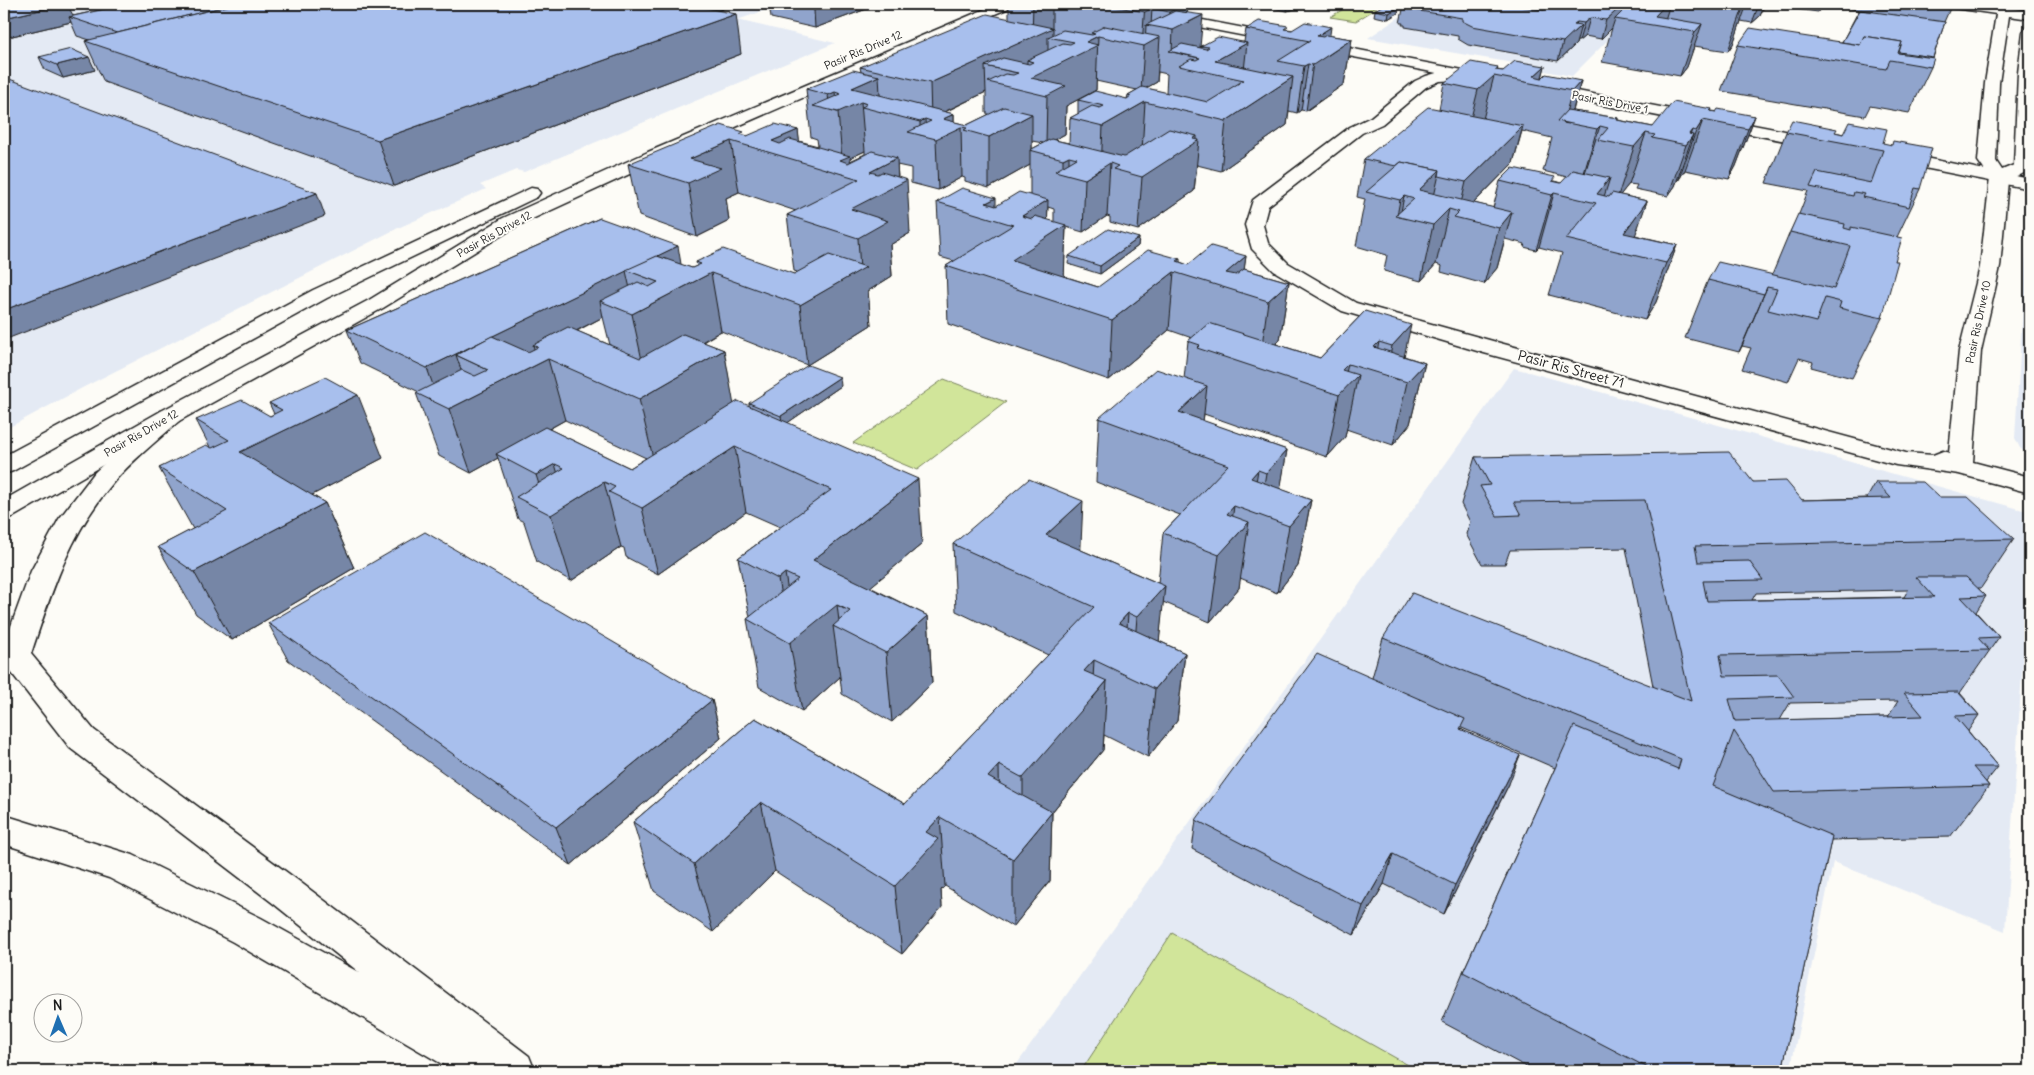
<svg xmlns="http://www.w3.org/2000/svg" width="2034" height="1075" font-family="Delius,sans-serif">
<rect width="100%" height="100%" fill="#fdfcf7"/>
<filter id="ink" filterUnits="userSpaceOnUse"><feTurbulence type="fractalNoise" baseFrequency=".02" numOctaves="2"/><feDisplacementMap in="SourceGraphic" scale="10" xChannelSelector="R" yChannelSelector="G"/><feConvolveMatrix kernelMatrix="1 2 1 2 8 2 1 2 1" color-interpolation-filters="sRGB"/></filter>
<g filter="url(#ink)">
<g fill="#e4eaf4">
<path d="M4,4h780l-47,16 98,23 -311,129 -8,-2 -36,15 6,4 -88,39 -314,159 -80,43z"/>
<path d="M1419,4h225l-72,72 -37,-7 1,-2 -168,-29z"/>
<path d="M2030,215v242l-10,-9 -5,-10 13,-219z"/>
<path d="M1514,368l516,144v39l-25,380 -172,-69 -43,209h-778z"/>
</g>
<g fill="#d1e59a" stroke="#76805b">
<path d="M1352,4h2l23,4 -21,13 -26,-4z"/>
<path d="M944,379l62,23 -89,68 -64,-27z"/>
<path d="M1172,933l247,138h-338z"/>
</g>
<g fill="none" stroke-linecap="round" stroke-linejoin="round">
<g stroke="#1c1c1c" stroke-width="3">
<path id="minor" d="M1948,4h31l18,2 1,-2h12v4l20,3v8l-21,-3 -10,67 -3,78 6,9 12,-5 4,-92 5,-41 2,-3 5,-1v142l-22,11 -8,86 -19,84 -8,111 57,15v16l-71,-19 -63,-9 -412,-112 -142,-42 -68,-40 -22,-22 -7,-24 8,-25 97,-73 21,-10 44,-36 11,-5 14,-4 35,1 2,3 -2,3 -35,2 -14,6 -44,37 -20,9 -94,73 -5,19 5,18 20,20 68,40 144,40 406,110 27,2 10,-4 6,2 10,-102 21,-84 10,-89 -12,-17 7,-78 11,-69 -42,-6 -4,-1z"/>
</g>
<g stroke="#1c1c1c" stroke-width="3">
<g id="primary">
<path d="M997,4h16l-2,3 -351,153 -143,66 -134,82 -204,113 -166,96 -9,2v-19l157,-89 208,-111 134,-82 145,-66z"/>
<path d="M1094,4h25l375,72 5,1 2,3 -2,3 -5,1 -394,-76 -4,-1z"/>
<path d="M1541,84l280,54 6,1 2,4 -2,4 -6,1 -285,-56 -3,-3 3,-3z"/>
<path d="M1890,151l140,28v10l-146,-29 -2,-4 2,-4z"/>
<path d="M531,188l6,1 3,4 -3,4 -210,101 -314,173 -9,3v-18l309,-166z"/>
</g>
</g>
<g stroke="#1c1c1c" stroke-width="3">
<path id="motorway" d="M170,409l9,2 3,5 -3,5c-22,20 -48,40 -67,63 -44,53 -60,107 -81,170l63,76 206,152 229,174 6,15h-81l-221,-129 -124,-64 -105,-34v-29l129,40 128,63 99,55 -86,-69 -204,-156 -66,-85v-18l27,-74 28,-52 36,-47 66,-61z"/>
</g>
<use href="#minor" fill="#fdfcf7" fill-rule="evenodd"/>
<use href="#primary" fill="#fdfcf7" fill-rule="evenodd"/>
<use href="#motorway" fill="#fdfcf7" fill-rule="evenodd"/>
</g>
<g fill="#90a4cc" stroke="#1c1c1c" fill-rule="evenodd">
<path d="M4,4l69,12 54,-12h610l-19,6 23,44 -347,132 -290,-104 -19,-41 5,-1 -13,-4 -6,-14 -67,16z"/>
<path d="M769,4h111l-65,24 -44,-10z"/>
<path d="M1009,4h139v1h2l38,-1 -1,9 14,35v-2l43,-4 2,-13h41l65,10 -8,45 -38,27 -5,-1 -4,3 -8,-2 -2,14 -66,46 -24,-6 -3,26 -56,39 -28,-8v-5l-3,-1 -24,16 -17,-5 -2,49 34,11 82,-28v3l8,3 58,-9 -2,13 45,13 -9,58 -4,4 44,14 45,-47 39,45 21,7 -15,61 -17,21 -47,-16 -1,8 -18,20 -123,-43 -1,7 84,29 -7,39 31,11 -13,66 -21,27 -37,-15 -1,10 -29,34 -47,-20 -4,39 26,12 -8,68 -29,36 -44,-22 -1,15 -51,62 -2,69 -37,46 -68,-41 -4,4 1,17 -40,47 -127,-83 -62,61 -59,-41 -21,-69 122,-104 150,86 143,-149 -92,-44 -3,-67 128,6 77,33 5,-50 17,-18 -84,-33 3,-64 85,-39 4,-38 4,-3 -23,-8 -60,50 -161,-56 -2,-58 8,-5 -14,-4 -3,-55 59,4 34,-11v-30l-41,23 -24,-7v-3l-3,-1 -24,13 -27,-7v-15l-14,-3 1,12 12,56 -20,12 2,31 -24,15 3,34 -64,40 -86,-34 -18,11 21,8 9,54 16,2v-3l92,-17 -54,37 135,121 -52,43 58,29 4,67 -40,39 -50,-28 -2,-17 -38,34 -43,-24 -12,-68 3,-2 -12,-59 42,-31 -34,-15 -88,62 -32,-17 -2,-9 -3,-1 -50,34 -34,-19 -13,-40 -6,-3 -20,-61 -27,15 -32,-17 -23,-63 3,-1 -59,-29 -13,-33 253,-112 81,47 11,3 5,-2 -1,-4 98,12 3,-2 -3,-1 -7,-56 9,-4 -57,-19 -13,6 3,23 -32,16 -58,-21 -11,-52 117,-29 2,1 51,-6 1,11 19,5 -1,-7 -6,-2 -5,-48 55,-17 -1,-5 149,-48zM1158,72l9,2 -1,19 -20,-5 11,-6zM1096,81l41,9 -9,5 -1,4 -49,1v14l-8,4 -1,25 -15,-3 11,-6 1,-28 30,-16zM986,92v21h2v2l-21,10 -13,-3v-8l-9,-2zM1032,141l11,2 -11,6zM865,151v3l-15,7v-3zM1048,207l6,2v13l-7,-2zM603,317l7,28 -33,-14zM565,420l81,38 -16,10 -81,-39z"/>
<path d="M1249,4h19l-5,2z"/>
<path d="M1268,4h34v1l-7,4 -8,2 -15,-3v-4z"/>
<path d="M1406,4h132l-6,4 12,2 8,-6h213l-5,12 -8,7 -11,-2 -8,23 -5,7 -34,-5 -7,21 -7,9 -78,-14 10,-34 -11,11 -16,-3 -6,5h-2l-1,3 -18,17 -90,-16 -10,-6v-3l-53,-9v-2h-3l1,-2h-3l4,-18z"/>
<path d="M1781,4h171l-8,18h1l-12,36 -2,9 -22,46 -39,-7 -5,10 -144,-25 17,-46 104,-3 17,-32 -37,-5 -4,7 -38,-5z"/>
<path d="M1399,7l-1,6 -10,6 -14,-3 1,-6z"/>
<path d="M39,57l56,13 -32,8 -18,-8z"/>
<path d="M1545,66l-3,12 39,3 -8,30 45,7v2l35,7 59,-18 -1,2 44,5 -19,50 -7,13 -44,-9 -7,11h-1l-2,5 -7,10 -33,-7 2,-4 -8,-1 -9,11 27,6 -12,34 42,10 -21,57 -11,18 -96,-25 13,-42 -23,-6 -3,3 -12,-3 1,-3 -20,-5 -8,29 -13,16 -43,-12 1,-6 -6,-2 -15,17 -37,-10 3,-16 -31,-9 9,-47 -8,-2 7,-38 75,-50 5,-26 54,-16 -1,3 6,1zM1522,131l30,7 -9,33 24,6 -6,6 -7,-2h-54l-7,27 -19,-5 39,-40z"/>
<path d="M1786,132h49l48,11 37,46 -23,48 -2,24 -13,57 -30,60 -41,-11 2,-5 -14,-4 -11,24 -46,-13 9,-21 -9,-2 -3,6 -54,-14 23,-58 64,-5 18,-43 9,-18 9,-23 -42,-8z"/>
<path d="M1139,238l-1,8 -38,28 -32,-10 1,-8z"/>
<path d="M269,403l114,55 -71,37 13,8 29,65 -122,72 -36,-26 -38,-67 35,-18 -34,-61 51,-21 -14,-27 74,-4 4,-2z"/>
<path d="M1475,457l278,25 49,18 65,-2 9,-16 63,15 75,42 -33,49h-3l8,8 -10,16 23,25 -39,56 19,22 -11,16 30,36 -12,15 3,4 -39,51 -119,3 -49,231h-248l-92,-49 21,-50 92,-204 -93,-40 -1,1 48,55 -65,130 -60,-30 -30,51 -162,-86 4,-29 176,-142 11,-40 270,48 -27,-138 -116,2 -5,14h-23l-16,-30 4,-12 -9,-18zM1908,590l-4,7 -152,3 4,-7zM1898,701l-10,16 -108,3 10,-17z"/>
<path d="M268,623l444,77 9,38 -150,127 -283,-205z"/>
</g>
<g fill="#7686a6" stroke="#1c1c1c">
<path d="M67,4l8,15 -6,-2 2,5 -67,16v-20z"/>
<path d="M648,4h89l-84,29z"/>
<path d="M830,4h50l-65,24 -1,-18z"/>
<path d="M1033,4h19v24h1v10l-5,-1v25h-15l-6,-2v12l-9,1 -33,-7 1,26 -55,26 -1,-35 102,-46z"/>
<path d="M1145,4h3v6l4,-2 -1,18 -5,-1 -1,20 15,-8 -3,45 -16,9 3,-45 -2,-1z"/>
<path d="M1186,4h2l-2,20 17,-9 -4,43 -27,-6 1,-22 -5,-1 1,-17z"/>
<path d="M1288,4h14v1l-7,4 -8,2z"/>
<path d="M1529,4h9l-11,8z"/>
<path d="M1624,4h13l-22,15 -3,9 -11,11 5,-19z"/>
<path d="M1666,4h4l-7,22 -8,-10z"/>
<path d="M1746,4h1l-14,40 -5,7 15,-43z"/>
<path d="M1759,4h6l-5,12 -8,7z"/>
<path d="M1399,7l-1,6 -10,6 1,-6z"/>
<path d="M736,14l5,40 -347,132 -16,-46z"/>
<path d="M1590,18l-5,18 -6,5 5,-18z"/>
<path d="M1577,22l-3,10 7,-7 -5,19 -18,17 5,-19 11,-18z"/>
<path d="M1702,24l-15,43 -7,9 15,-44z"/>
<path d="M1331,27l-4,29 25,-17 -8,45 -38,27 11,-75z"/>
<path d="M1098,36l-2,54 -30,16 -1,28 -19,10 1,-48 -16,-18 55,-36z"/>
<path d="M1247,43l-4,37 -28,-19z"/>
<path d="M89,57l6,13 -32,8 -6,-13z"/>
<path d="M1308,64l-7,46 -4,3 7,-47z"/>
<path d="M1545,66l-5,19 -6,-9z"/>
<path d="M1498,67l-2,9h-2l-12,47 -16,15 12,-48 17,-20z"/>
<path d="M879,76l2,36 -14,-8 -6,-2 4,49 -15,7 2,19 -12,-17 2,-1 -4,-47 14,-24z"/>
<path d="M1293,77l-6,48 -66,46 5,-50z"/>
<path d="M1581,81l-12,43 -6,-1 9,-32z"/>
<path d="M835,92l2,20 -7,-2 -2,-15z"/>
<path d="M1145,102l-3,49 -32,12 -3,53 -24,16 2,-53 16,-10 2,-43z"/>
<path d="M954,114v16l7,-3 1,50 -24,13 -2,-51 7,-20z"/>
<path d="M1032,114v37l-2,-1v15l-41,23v-51z"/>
<path d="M1755,116l-19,50 -7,13 19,-50z"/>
<path d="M925,119l1,17 -6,-1v-13z"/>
<path d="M1703,120l-18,50 -7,11 18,-50z"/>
<path d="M1523,126l-10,37 -54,55v-6l7,-30z"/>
<path d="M1600,126l-16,50 -2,4 15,-51z"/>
<path d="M798,130l4,32 -30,-21z"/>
<path d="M1692,130l-5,14 6,-9 -18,51 -7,10 18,-51 3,-11z"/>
<path d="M1646,133l-17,51 -12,15 17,-52z"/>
<path d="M1197,136v6l2,-2 -5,51 -56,39 4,-53z"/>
<path d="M731,141l8,51 -13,6 3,23 -32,16 -9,-54 2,-24z"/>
<path d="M1069,156v18l-6,-1v-14z"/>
<path d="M897,158l1,26 9,-4 3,53 -20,12 2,31 -24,15 3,34 -64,40 -7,-60 60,-35 -2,-32 -7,-29 19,-37z"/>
<path d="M1440,170l-12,53 -9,-33z"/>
<path d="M1610,178l-17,53 4,-37z"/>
<path d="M317,193l8,23 -321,124v-30z"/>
<path d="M1554,193l-15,54 -3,3 16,-55z"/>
<path d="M1404,196l-4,21 -3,-1 3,-16z"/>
<path d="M996,198v21l-10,-16z"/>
<path d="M1048,200l-1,37 19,-12 -2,56 -52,-21 10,-44z"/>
<path d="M1647,201l-18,53 -5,-21z"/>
<path d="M1449,209l-13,55 -15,17 12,-56z"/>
<path d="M1512,212l-15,56 -13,16 15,-56z"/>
<path d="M1139,238l-1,8 -38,28v-8z"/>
<path d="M1677,245l-21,57 -11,18 21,-57z"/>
<path d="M678,246l5,30 -25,6 -31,-12z"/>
<path d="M1246,256l-5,37 -15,-20z"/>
<path d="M626,271l7,31 -33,-1 3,16 -64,33 -1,-3 -5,-2 2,7 -47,18 -32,-15 11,32 -28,15 -12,-34z"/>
<path d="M1174,272l-5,58 -60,50 3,-60z"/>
<path d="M711,273l10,58 -76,43 -13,-60z"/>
<path d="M1289,282l-9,58 -20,20 8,-59z"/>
<path d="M1767,287l-25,59 -3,6 25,-58z"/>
<path d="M1411,325l-12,55 -13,-4 6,-30z"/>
<path d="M1379,342l-6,30 1,-25z"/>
<path d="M724,350l11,61 -81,51 -15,-63z"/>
<path d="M548,359l17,61 -65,36 -4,-2 2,4 -27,15 -22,-64z"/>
<path d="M1425,363l-15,61 -17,21 14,-63z"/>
<path d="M1348,364l-6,27 16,-16 -13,62 -18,20 12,-62 3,-25z"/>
<path d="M840,377l1,9 -58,40 -2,-10z"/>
<path d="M1207,386l-7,63 -21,-37z"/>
<path d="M358,395l25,63 -111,58 -32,-64z"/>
<path d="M735,447l11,65 -88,62 -16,-66z"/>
<path d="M1287,450l-11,65h-17l7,-42z"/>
<path d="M555,464l12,41 37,-23 17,65 -50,34 -20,-66 -3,-2 -12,-38z"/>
<path d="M1258,470l-7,42v-34z"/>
<path d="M918,479l4,65 -78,65 -7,-4 3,24 -7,-3 7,51 -38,34 -12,-68 -1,-1 -11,-63 7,-6 10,66 18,-79z"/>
<path d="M1311,500l-13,66 -21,27 12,-67z"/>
<path d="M1083,501l-3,65 -34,-31z"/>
<path d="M325,503l29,65 -122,72 -38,-68z"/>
<path d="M1234,506l-5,38 20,-22 -10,66 -29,34 9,-67 8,-41z"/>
<path d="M1165,586l-7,67 -26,25 5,-61z"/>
<path d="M1128,613l-4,61 -5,-51z"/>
<path d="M928,616l4,67 -40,39 -6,-69z"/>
<path d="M1185,653l-8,68 -29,36 7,-68z"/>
<path d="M1094,660l-2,39 15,-18 -4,69 -80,97v-69l61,-107z"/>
<path d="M712,700l9,38 -150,127 -15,-38z"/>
<path d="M1520,755l-11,29 -65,130 11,-29z"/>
<path d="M999,765l1,68 -12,-56z"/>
<path d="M761,802l14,69 -62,61 -19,-68z"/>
<path d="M1052,812l-2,69 -37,46v-68z"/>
<path d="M940,817l5,69 -4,4 1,17 -40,47 -7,-68 31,-54z"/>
<path d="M1393,854l-9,30 -30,51 9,-29z"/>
</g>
<g fill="#a8bfed" stroke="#1c1c1c">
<path d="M4,4h62l-62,14z"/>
<path d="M127,4h108l-118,29 -48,-16z"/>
<path d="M235,4h452l49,10 -358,126 -293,-99z"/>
<path d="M786,4h44l-16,6z"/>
<path d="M1102,4h44h-1l5,1 4,-1h32l-17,8 -17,-4 -7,4z"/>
<path d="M1385,4l14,3 -10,6 -14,-3z"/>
<path d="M1406,4h98l40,6 8,-6h72l-18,16 -16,-2 -6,5 -7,-1 -3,2 7,1 -18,17 -91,-16 -10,-5v-3l-54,-9 1,-1 -3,-1 1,-1 -3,-1z"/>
<path d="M1630,4h36l-11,12 47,8 -7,8 -80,-13z"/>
<path d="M1712,4h34l-3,4z"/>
<path d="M1860,10l85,12 -12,35 -34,-5 3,-10 -38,-6 -4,9 -18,-3z"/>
<path d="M1175,11l28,4 -30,15 -27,-5z"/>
<path d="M987,14l66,14 -123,55 -70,-16z"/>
<path d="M1259,21l29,5 -4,3 8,1 13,-8 26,5 -14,9 6,1 3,-2 26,4 -39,26 -5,-1 -4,2 -26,-5 32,-20 -64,-12z"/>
<path d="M1105,26l55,11 -16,9 -46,-10 -12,6 12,3 -67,33 35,8 -19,10 -59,-14 17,-8 8,1 5,-2 -33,-7 18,-8 26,6 4,-2 -6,-2 36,-17 7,1 4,-2 -26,-5 15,-7 29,5 3,-1 -4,-1z"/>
<path d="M1750,28l110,17 4,-9 38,6 -4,11 36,5 -3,9 -41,-7 -4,9 -148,-24z"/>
<path d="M1218,37l29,6 -32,18 78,16 -67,44 -81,-19 -42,24 -33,-8 22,-12 8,2 4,-2 -26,-6 17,-9 32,8 4,-3 -3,-1 14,-8 66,15 36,-22 -65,-14 12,-7 5,1 4,-2 -31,-7 13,-7 24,5 3,-2 -8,-1z"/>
<path d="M71,49l18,8 -32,8 -18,-8z"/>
<path d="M1515,61l30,5 -11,10 8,2 4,-4 35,7 -9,10 -78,-15 -16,14 -34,-7 27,-21 27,5 -3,3 8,1z"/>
<path d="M853,70l26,6 -27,12 102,26 -11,5 24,6 37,-18 28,7 -43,23 -25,-7 3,-2 -6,-1 -25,12 -28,-7 23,-11 -6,-2 -5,3 -58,-15 5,-3 -6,-2 -23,10 -25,-6 28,-12 -6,-2 -7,3 -22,-6z"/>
<path d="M4,77l313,116 -313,117z"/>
<path d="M1673,102l39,7 -2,2 6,1 2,-3 37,7 -7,13 -45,-9 -7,11 -4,-1 -3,4 4,1 -7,10 -34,-7 3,-3 -9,-2 -12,14 -36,-7 10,-12 -8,-2 -3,3 -40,-8 10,-11 51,8 -1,2 36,7z"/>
<path d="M1428,107l95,19 -57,56 -27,-6 1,-6 -39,-8 -5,4 -32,-7z"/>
<path d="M1792,120l45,9 -2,3 8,2 6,-12 38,7 -4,14 9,2 1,-4 39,7 -12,41 -5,-1 -6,19 -46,-10 2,-3 -11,-2 -1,4 -43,-9 7,-15 54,11 12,-33 -97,-18z"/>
<path d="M775,124l23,6 -26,11 8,3 10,-5 28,8 32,9 -10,4 8,3 24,-12 25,7 -27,14 8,2 4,-2 25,8 -56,29 37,12 -30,17 -71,-23 72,-36 -128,-38 -41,18 31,9 -33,15 -60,-19 93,-39 23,7 -4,2 7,2z"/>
<path d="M1169,129l28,7 -4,3 6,1 -57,37 -29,-8 5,-3 -8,-3 -25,16 -30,-8 22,-13 -8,-2 -6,3 -33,-9 21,-11 73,18z"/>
<path d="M1401,162l39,8 -21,20 93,22 -13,16 -45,-11 5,-5 -10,-3 -16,16 -38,-9 19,-17 -10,-3 -4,4 -34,-8z"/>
<path d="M1513,168l42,9 -3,4 9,2 12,-13 37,8 -13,16 12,3 3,-4 35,8 -23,32 53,12 -11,18 -100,-24 30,-36 -42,-10 -2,2 -12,-3 1,-1 -41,-10z"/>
<path d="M962,188l34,10 -10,5 10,3 23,-14 29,8 -26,16 10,3 3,-3 31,9 -54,35 86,27 50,-37 32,9 -3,2 11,4 23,-19 35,10 -20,17 10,2 8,-6 45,13 -21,19 -94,-29 -62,48 -166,-54 67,-41 -76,-23z"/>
<path d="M1798,214l47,10 -1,4 7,2v-3l51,11 -7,23h3l-16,57 -43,-10 2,-6 -16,-4 -9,24 -48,-12 9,-21 -10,-2 -3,7 -56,-14 10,-18 116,27 16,-43 -60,-14z"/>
<path d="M600,218l78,28 -251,122 -80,-38z"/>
<path d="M1108,229l31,9 -39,28 -31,-10z"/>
<path d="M723,249l71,25 35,-19 37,12 -66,38 -89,-32 -79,41 -32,-13 38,-19 11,5 9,-5 -32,-12 31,-14 35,12 9,-4 -5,-2z"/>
<path d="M1365,311l46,14 -19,21 -13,-4 -5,5 51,16 -18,19 -59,-18 -6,6 16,5 -19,20 -142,-47 3,-3 -12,-4 21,-18 111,35z"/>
<path d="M568,327l72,31 43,-24 41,16 -85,49 -91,-40 -99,50 -33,-16 46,-23 13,6 13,-6 -32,-15 36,-19 36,16 10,-5 -5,-2z"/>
<path d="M808,365l32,12 -59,39 -32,-13z"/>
<path d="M1156,369l51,17 -28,26 108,38 -21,23 -8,-3 -7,8 60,22 -22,26 -55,-20 -7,8 22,8 -30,33 -56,-22 65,-68 -129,-47z"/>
<path d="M325,377l33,18 -118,57 85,51 -131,69 -36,-25 69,-36 -68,-43 47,-23 6,3 17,-8 -33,-20 46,-20 28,16 12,-6 -13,-7z"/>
<path d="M738,401l180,78 -105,81 115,56 -42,37 -53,-27 17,-15 -13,-6 -47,38 -43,-24 51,-40 -13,-6 -7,6 -40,-21 93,-68 -96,-43 -93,61 -33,-16 6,-5 -11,-5 -53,33 -35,-18 48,-29 -9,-4 -19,11 -40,-21 49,-27 85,41z"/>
<path d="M1729,452l24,30 33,-1 16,19 89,-2 -15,-16h47l16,15h29l46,42 -319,7 3,16 51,-1 14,19 -60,1 4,20 227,-4 -18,-20h50l20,19 -25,1 38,40 -21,1 11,12 -269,5 4,21 54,-1 16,22 -65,2 6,22 188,-5 -19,-23 54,-1 21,23 -24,1 43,51h-25l16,19 -215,6 -40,-61 -21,55 119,50 -50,235h-128l-191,-99 111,-246 104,43 3,-10 -298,-121 29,-45 279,108 -46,-201 -131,2 7,13 -24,1 -17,-30 10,-1 -15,-28z"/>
<path d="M1029,479l54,22 -37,34 119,51 -28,31 -9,-4 -9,10 66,30 -30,36 -61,-29 -10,11 23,10 -84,97 -24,-13 -11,12 64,35 -39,47 -73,-42 -14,15 12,7 -43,47 -134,-84 -67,62 -61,-42 122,-104 150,86 189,-197 -141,-63z"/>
<path d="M425,532l287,168 -156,127 -288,-204z"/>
<path d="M1317,654l148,65 -5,10 60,26 -65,130 -62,-31 -30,52 -167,-86z"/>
</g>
</g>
<g text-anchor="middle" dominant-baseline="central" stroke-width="4" stroke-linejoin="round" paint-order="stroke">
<g font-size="11" fill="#1c1c1c" stroke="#fdfcf7">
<text transform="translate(863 50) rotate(-23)">Pasir Ris Drive 12</text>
<text transform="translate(1610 102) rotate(11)">Pasir Ris Drive 1</text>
<text transform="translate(494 234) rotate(-29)">Pasir Ris Drive 12</text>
<text transform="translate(1978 322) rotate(-78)">Pasir Ris Drive 10</text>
<text transform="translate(141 433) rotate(-30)">Pasir Ris Drive 12</text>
</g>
<g font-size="14" fill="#1c1c1c" stroke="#fdfcf7">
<text transform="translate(1571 369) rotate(15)">Pasir Ris Street 71</text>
</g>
</g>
<rect width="2034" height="1075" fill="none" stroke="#fdfcf7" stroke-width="20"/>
<rect x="10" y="10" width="2014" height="1055" fill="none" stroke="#1c1c1c" stroke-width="2" filter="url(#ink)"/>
<g transform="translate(58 1018) rotate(358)"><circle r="24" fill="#fdfcf7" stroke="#a3a29f"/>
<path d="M0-4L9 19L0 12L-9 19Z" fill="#1f6fb2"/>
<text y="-8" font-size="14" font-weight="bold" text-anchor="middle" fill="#1c1c1c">N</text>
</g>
</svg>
